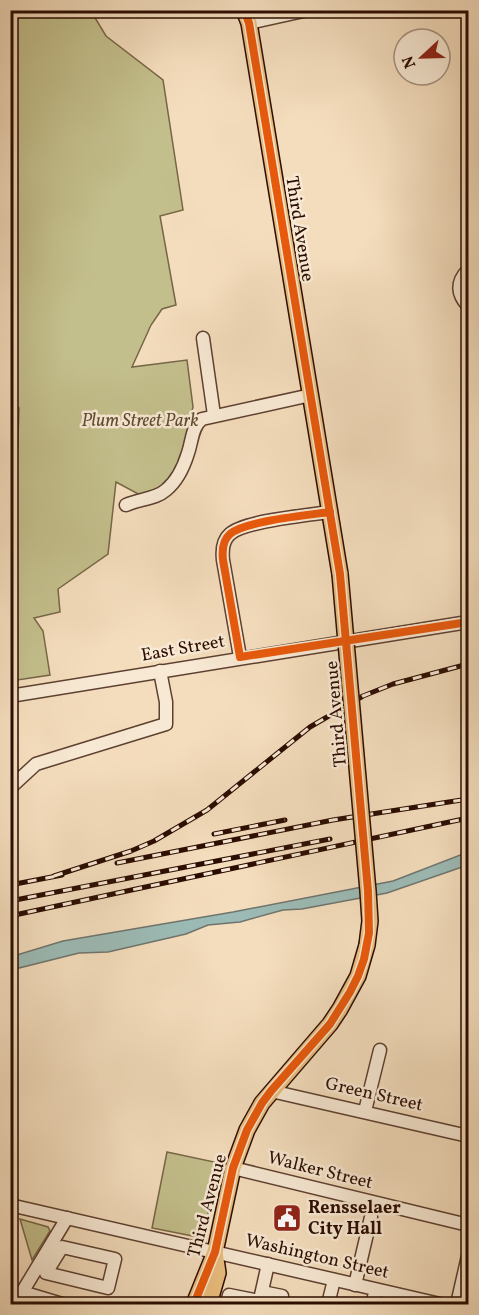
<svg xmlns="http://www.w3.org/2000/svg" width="479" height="1315" font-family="Vollkorn,serif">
<rect width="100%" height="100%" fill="#f4ddbd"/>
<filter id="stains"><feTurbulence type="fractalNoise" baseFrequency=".00333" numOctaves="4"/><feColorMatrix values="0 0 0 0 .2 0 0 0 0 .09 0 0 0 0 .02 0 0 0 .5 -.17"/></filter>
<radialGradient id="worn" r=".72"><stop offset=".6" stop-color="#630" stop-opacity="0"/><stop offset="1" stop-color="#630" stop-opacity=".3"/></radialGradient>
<g fill="#c3bf8c" stroke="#776646" stroke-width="1.5">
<path d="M11,11h80l15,25 57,44 20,130 -23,6 16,89 -14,4 -11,16 -19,42 55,-7 6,47 -13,53 -6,15 -13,14 -21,6 -24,-13 -8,72 -50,35 2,23 -26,6 9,13 7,44 -39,6 -1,-115 4,-9 5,-149 -9,-1z"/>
<path d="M167,1152l52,11 -16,75 -51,-10z"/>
<path d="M20,1219l28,8 2,4 -18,29z"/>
</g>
<path fill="#9cbbb6" stroke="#6f756e" stroke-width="1.5" d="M468,852v13l-81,28 -85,16 -19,1 -43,12 -32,3 -22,9 -78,18 -29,1 -68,17 -1,-13 53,-16 170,-29 160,-31z"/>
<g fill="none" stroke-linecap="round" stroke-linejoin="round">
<g stroke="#5d4030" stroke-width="15">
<g id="minor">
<path d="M249,23l59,-13"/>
<path d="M468,270c-12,12 -11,24 0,36"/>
<path d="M203,338l11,77"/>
<path d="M126,505c13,-6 30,-6 40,-15 11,-9 18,-24 22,-37 4,-11 4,-27 14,-34l109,-24"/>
<path d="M240,657l-17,-97c-1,-9 0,-20 7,-26 14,-13 79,-19 100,-22"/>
<path d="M10,696l458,-74"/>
<path d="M10,788l26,-24 130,-40v-22l-6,-31"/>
<path d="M271,1091l197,45"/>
<path d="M365,1111l15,-61"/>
<path d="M233,1168l235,57"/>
<path d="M10,1205l430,99"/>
<path d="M62,1247l53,12 -7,29 -62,-15z"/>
<path d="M355,1285l16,-68"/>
<path d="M22,1292l40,12"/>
<path d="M262,1292l20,4"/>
<path d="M15,1304l52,-86"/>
<path d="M227,1304l2,-9 30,6"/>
<path d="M259,1304l9,-40"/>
<path d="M328,1304l6,-24"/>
<path d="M372,1304l4,-14"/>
<path d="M457,1304l11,-48"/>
</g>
</g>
<g stroke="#2b0c01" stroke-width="18">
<g id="major">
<path d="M244,10l5,13 91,551"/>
<path d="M194,1304l21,-52 18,-84 14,-38 15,-27 68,-79 10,-15 18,-33 9,-31"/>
<path d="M209,1304l9,-31 -3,-21"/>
</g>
</g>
<use href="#minor" stroke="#f8e9d4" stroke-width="12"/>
<use href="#major" stroke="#eabe7e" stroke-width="15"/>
<g stroke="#2b0c01" stroke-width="5">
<g id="rail">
<path d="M214,834l71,-14"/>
<path d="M117,863l216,-43 135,-21"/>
<path d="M54,876l77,-25 23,-10 53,-31 103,-83 53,-31 30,-12 75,-20"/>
<path d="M10,885l52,-10"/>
<path d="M10,901l320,-62"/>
<path d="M10,916l458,-98"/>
</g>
</g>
<use href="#rail" stroke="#f8e9d4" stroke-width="3" stroke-dasharray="9" stroke-linecap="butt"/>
<g stroke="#2b0c01" stroke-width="18" stroke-linecap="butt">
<path id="major-bridge" d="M340,574l28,317 2,30 -3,24"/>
</g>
<use href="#major-bridge" stroke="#eabe7e" stroke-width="15"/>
<g stroke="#f8e9d4" stroke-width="11">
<g id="cycleway">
<path d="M330,512c-21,3 -86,9 -100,22 -7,6 -8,17 -7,26l17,97 228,-35"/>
<path d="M194,1304l21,-52 18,-84 14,-38 15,-27 9,-12 59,-67 20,-32 8,-16 6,-17 5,-26 -1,-42 -28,-317 -91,-551 -5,-13"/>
</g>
</g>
<use href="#cycleway" stroke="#e8590c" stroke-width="8"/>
</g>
<defs>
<g id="civic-square" transform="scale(1.5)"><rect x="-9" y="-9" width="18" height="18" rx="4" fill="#8f2418" stroke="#f8e9d4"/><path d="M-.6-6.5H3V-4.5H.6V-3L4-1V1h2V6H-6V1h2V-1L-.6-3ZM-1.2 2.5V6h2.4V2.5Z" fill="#fff"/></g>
</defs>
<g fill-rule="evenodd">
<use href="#civic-square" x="287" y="1218"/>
</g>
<g text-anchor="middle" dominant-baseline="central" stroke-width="5" stroke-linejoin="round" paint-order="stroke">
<g font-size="18" fill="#2b0c01" stroke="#f8e9d4">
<text transform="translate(299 229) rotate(81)">Third Avenue</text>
<text transform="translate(183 649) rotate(-10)">East Street</text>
<text transform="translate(337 714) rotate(-95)">Third Avenue</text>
<text transform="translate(374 1095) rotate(13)">Green Street</text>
<text transform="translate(320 1171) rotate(14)">Walker Street</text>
<text transform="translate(208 1206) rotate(-75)">Third Avenue</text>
<text transform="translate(317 1257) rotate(13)">Washington Street</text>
</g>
<g font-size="18" font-style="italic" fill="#604b32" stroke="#f8e9d4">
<text x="140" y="421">Plum Street Park</text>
</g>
<g font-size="18" font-weight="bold" fill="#2b0c01" stroke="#f8e9d4" text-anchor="start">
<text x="308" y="1208">Rensselaer<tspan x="308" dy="21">City Hall</tspan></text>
</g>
</g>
<rect width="479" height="1315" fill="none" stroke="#f4ddbd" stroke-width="36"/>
<rect x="12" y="12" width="455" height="1291" fill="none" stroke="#2b0c01" stroke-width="3"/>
<rect x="18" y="18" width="443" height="1279" fill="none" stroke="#2b0c01" stroke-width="1.5"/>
<g transform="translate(422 57) rotate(248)"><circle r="28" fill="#f8e9d4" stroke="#a69180" stroke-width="1.5"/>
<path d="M0-4.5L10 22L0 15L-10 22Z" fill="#8f2418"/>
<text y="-9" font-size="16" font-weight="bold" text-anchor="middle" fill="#2b0c01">N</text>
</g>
<rect width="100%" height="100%" filter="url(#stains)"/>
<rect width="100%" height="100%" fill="url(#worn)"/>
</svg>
